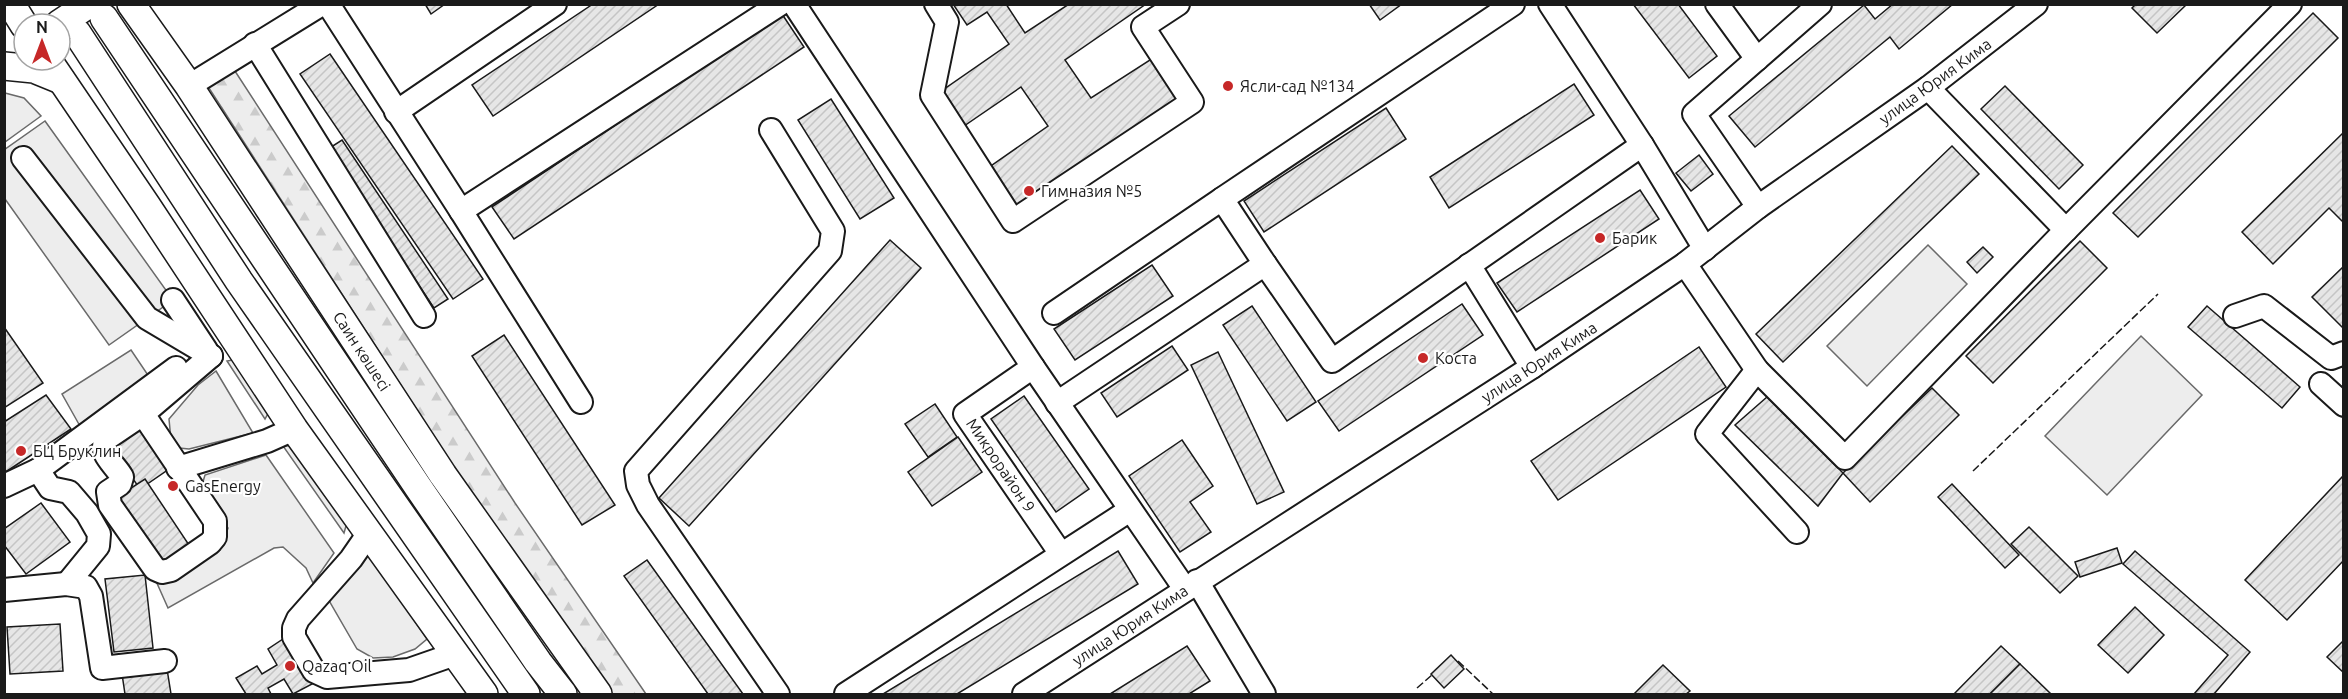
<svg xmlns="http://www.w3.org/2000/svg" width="2348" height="699" font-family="Ubuntu,sans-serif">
<defs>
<pattern id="forest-firs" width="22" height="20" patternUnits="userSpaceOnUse" patternTransform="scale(1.5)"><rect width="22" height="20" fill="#ededed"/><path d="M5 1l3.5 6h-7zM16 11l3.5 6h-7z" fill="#cbcbcb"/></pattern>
<pattern id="building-hatch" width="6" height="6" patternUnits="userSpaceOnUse" patternTransform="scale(1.5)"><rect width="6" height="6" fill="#e6e6e6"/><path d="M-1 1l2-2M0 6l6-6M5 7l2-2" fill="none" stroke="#c5c5c5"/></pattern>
</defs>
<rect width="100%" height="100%" fill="#fff"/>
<g fill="#ededed" stroke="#6a6a6a" stroke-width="1.5">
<path d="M5,93l19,5 17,18 -36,26z"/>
<path d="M45,121l128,179 -64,45 -104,-146 -1,-49z"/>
<path d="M1928,245l39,39 -100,102 -40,-40z"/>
<path d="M2141,336l61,59 -95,100 -62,-59z"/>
<path d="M131,350l23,34 -69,51 -23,-41z"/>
<path d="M238,359l33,49 -6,11 -38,-58z"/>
<path d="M216,371l37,62 -64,16 -10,-1 -8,-8 -2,-21 29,-34z"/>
<path d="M296,445l52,74 -4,14 -61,-87z"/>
<path d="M266,455l68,98 -21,30 -7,-15 -23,-21 -9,1 -106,60 -12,-27 23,-5 41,-26 8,-22 -26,-43 3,-10z"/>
<path d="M369,554l58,85 -12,10 -22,8 -20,1 -16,-9 -30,-52z"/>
</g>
<path fill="url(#forest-firs)" stroke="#6a6a6a" stroke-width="1.5" d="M233,68l282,435 131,191h-34l-117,-163 -288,-446z"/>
<g fill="url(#building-hatch)" stroke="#1a1a1a" stroke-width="1.5">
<path d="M425,4h20l-14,10z"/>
<path d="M593,4h66l-166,112 -21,-31z"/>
<path d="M953,4h53l19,29 44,-29h77l-81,56 26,38 62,-40 29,44 -166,108 -28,-42 60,-42 -27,-39 -57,39 -24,-34 69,-48 -22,-32 -20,13z"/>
<path d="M1369,4h33l-22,16z"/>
<path d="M1633,4h45l39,52 -28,22z"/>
<path d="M1893,4h60l-54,45 -9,-12 -135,110 -26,-31 135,-111 11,14z"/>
<path d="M2136,4h51l-30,29 -25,-25z"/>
<path d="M2313,13l25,25 -200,199 -25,-24z"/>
<path d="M782,14l22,33 -290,192 -22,-32z"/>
<path d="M330,54l153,225 -30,20 -153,-225z"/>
<path d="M1574,84l20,31 -145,93 -19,-31z"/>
<path d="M2005,86l78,79 -24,24 -78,-80z"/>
<path d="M831,99l63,99 -34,21 -62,-99z"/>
<path d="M1386,108l20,31 -142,93 -20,-31z"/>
<path d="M2344,132v91l-15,-15 -56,56 -31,-32z"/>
<path d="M342,140l106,159 -14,9 -106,-159z"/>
<path d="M1952,146l27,28 -196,188 -27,-28z"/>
<path d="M1699,155l14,19 -22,17 -15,-18z"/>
<path d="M1640,190l19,29 -142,93 -20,-29z"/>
<path d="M890,240l31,28 -232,258 -30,-28z"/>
<path d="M2080,241l27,27 -114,115 -27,-27z"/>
<path d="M1983,247l10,10 -16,16 -10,-11z"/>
<path d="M1152,265l21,31 -98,64 -21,-31z"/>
<path d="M2344,266v63l-32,-32z"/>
<path d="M1462,304l21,31 -144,96 -21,-30z"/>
<path d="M1252,306l64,96 -29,19 -64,-96z"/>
<path d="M2207,306l93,81 -18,21 -94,-81z"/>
<path d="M4,327l39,56 -39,25z"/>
<path d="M504,335l111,170 -33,20 -110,-169z"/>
<path d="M1172,346l16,24 -71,47 -16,-24z"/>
<path d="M1699,347l27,40 -168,113 -27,-39z"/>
<path d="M1218,352l66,140 -27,12 -66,-139z"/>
<path d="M1932,388l27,27 -89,87 -27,-29z"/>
<path d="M46,395l25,34 -67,44v-51z"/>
<path d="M1024,396l65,93 -33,23 -65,-93z"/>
<path d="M1767,397l76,76 -25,33 -83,-81z"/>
<path d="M935,404l22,33 -29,20 -23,-33z"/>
<path d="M139,426l30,43 -29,20 -30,-43z"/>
<path d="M958,437l24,35 -50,34 -24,-34z"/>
<path d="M1182,440l31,46 -23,16 21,30 -31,20 -51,-76z"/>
<path d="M2344,475v85l-57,60 -42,-40z"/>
<path d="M145,479l44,66 -27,18 -45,-66z"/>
<path d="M1952,484l67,71 -14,13 -67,-71z"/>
<path d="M41,503l29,39 -44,32 -22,-29v-16z"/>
<path d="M2029,527l49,49 -18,17 -49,-49z"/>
<path d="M2117,548l5,15 -42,14 -5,-15z"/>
<path d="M1118,551l20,33 -181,110h-74z"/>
<path d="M2135,551l115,101 -36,42h-20l34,-39 -105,-91z"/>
<path d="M647,560l96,134h-35l-84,-118z"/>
<path d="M145,575l8,73 -39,4 -9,-73z"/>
<path d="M2135,607l29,28 -36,38 -30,-28z"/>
<path d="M60,624l3,47 -53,3 -3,-47z"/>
<path d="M286,637l28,46 -21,11 -9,-15 -16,9 3,6h-25l-10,-16 21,-12 5,8 15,-9 -9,-16z"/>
<path d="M2344,640v33l-17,-16z"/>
<path d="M1187,646l23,35 -21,13h-79z"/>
<path d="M2001,646l19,18 -30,30h-36z"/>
<path d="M1451,655l13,14 -20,19 -13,-14z"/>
<path d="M2020,664l31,30h-61z"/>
<path d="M1663,665l27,26 -4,3h-52z"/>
<path d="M167,669l4,25h-46l-3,-20z"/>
</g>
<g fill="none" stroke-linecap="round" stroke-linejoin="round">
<g stroke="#1a1a1a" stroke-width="26">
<g id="minor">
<path d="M328,4l133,207 319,-207"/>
<path d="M794,4l239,363 152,222"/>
<path d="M936,4l11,18 -15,73 81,126 179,-119 -49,-75 35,-23"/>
<path d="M1550,4l92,141 63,104"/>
<path d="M1717,4l40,55"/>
<path d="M255,44l169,272"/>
<path d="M189,86l133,-82"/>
<path d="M1928,88l138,142"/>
<path d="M396,112l159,-108"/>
<path d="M771,130l62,101 -3,20 -194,220 2,14 10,20 130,189"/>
<path d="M23,158l124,160 64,38"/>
<path d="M1758,207l-64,-93 126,-110"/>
<path d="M461,211l120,191"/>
<path d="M1265,264l67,97 310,-216"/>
<path d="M1685,264l72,106 88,88 221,-228 224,-226"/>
<path d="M1469,265l63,102"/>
<path d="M173,300l33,50"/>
<path d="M1054,313l168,-114"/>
<path d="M2235,316l29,-10 67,52 13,-5"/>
<path d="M1033,367l-68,47 96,140"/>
<path d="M1757,370l-50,64 90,98"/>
<path d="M2321,384l23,21"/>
<path d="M1057,403l208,-139 -43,-65 291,-195"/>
<path d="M143,414l72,107v16l-5,6 -39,27 -9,2 -7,-3 -45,-64 -2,-13 12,-8 2,-7c-7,-13 -24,-23 -16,-38l37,-25 68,-58"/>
<path d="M178,468l89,-27 27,-12"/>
<path d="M38,470l12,18 19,4 18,21 12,21 -1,12 -31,38"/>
<path d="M4,486l34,-16 138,-102"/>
<path d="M369,533l-18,26 -53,60 -4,9v9l20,34 13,6 82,-7 46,-16"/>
<path d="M1197,581l67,113"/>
<path d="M4,590l62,-6 20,3 5,9 11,72 63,-7"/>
<path d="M846,694l284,-184"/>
<path d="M1024,694l508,-327 153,-103 73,-57 170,-119 108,-84"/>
</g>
</g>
<g stroke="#1a1a1a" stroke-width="30">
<g id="major">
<path d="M11,4l13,21"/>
<path d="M131,4l58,82 254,389 155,219"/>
<path d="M104,18l314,469 120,175 25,32"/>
<path d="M59,24l30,-20"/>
<path d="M77,33l162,248 287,413"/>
<path d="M48,60l99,146 147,223 190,265"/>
<path d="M4,66l30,3 27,11"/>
</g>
</g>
<use href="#minor" stroke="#fff" stroke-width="22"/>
<use href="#major" stroke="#fff" stroke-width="27"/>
<g stroke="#1a1a1a" stroke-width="1.5" stroke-dasharray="8 3" stroke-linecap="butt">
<path d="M60,44l10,-6"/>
<path d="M1973,471l185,-177"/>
<path d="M1458,661l35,33"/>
<path d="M1417,688l15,-13"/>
</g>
</g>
<g fill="#c62828" stroke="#fff" stroke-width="2">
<circle cx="1228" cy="86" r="6"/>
<circle cx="1029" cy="191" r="6"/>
<circle cx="1600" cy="238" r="6"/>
<circle cx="1423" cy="358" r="6"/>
<circle cx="21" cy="451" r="6"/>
<circle cx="173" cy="486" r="6"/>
<circle cx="290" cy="666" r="6"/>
</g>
<g text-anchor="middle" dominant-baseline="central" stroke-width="4.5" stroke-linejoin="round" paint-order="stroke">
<g font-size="16" fill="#1a1a1a" stroke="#fff">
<text transform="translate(1935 81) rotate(-36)">улица Юрия Кима</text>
<text transform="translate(362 351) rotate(57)">Саин көшесі</text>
<text transform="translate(1539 362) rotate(-33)">улица Юрия Кима</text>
<text transform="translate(1001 465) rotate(56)">Микрорайон 9</text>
<text transform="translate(1130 625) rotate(-33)">улица Юрия Кима</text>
</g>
<g font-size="16" fill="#1a1a1a" stroke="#fff" text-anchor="start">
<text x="1240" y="86">Ясли-сад №134</text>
<text x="1041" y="191">Гимназия №5</text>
<text x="1612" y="238">Барик</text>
<text x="1435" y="358">Коста</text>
<text x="33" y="451">БЦ Бруклин</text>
<text x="185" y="486">GasEnergy</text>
<text x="302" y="666">Qazaq Oil</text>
</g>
</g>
<rect width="2348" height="699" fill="none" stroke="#1a1a1a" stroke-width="12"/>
<g transform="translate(42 42)"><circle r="28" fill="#ffffff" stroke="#a3a3a3" stroke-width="1.5"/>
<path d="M0-4.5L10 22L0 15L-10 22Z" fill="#c62828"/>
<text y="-9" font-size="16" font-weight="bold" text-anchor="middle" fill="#1a1a1a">N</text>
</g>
</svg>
